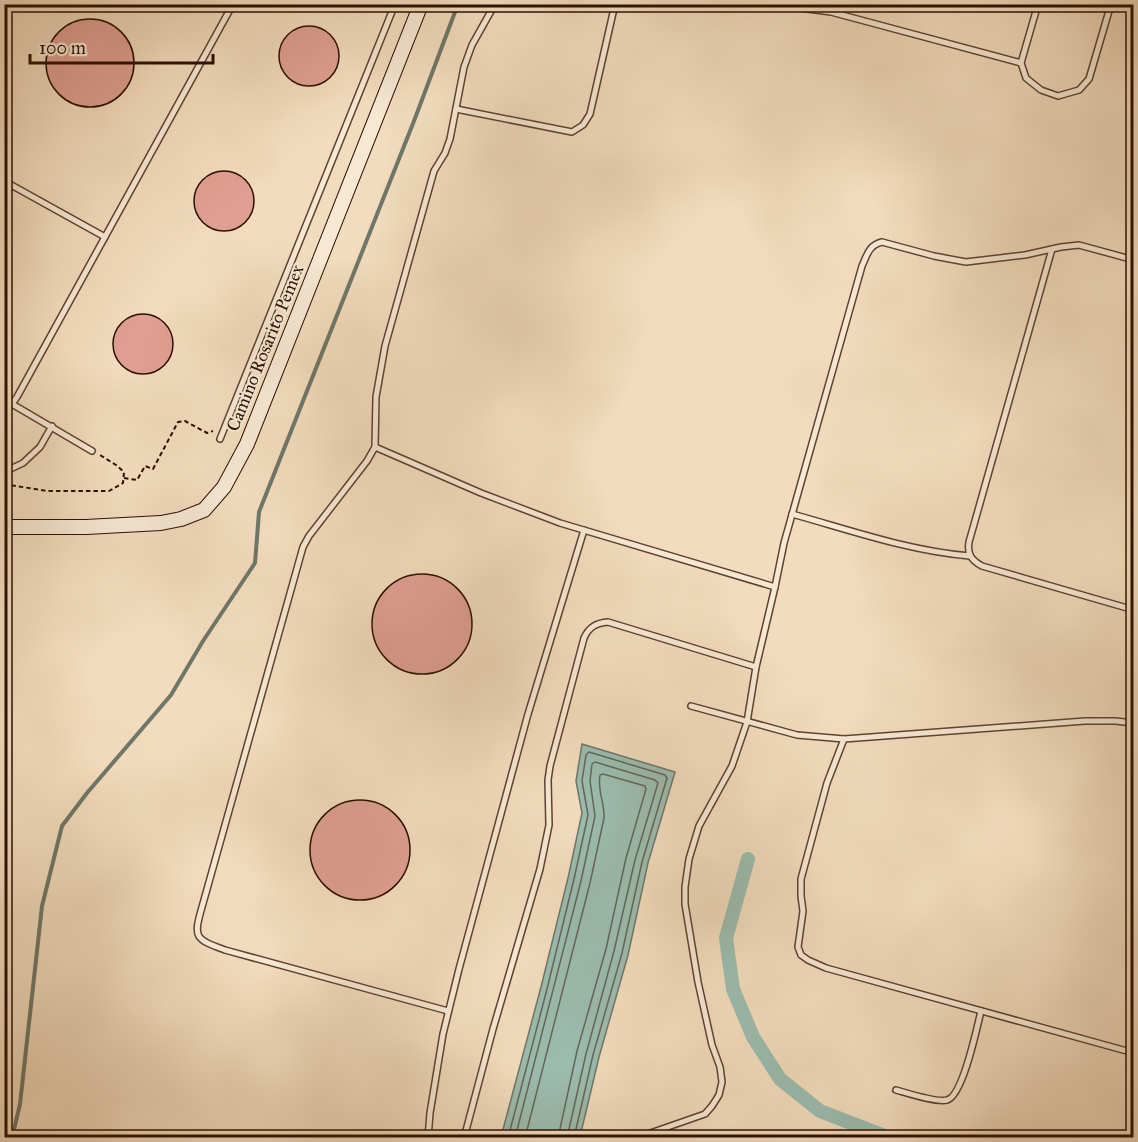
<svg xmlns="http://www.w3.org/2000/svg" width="1138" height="1142" font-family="'IM FELL Great Primer',serif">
<rect width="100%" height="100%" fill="#f2dcbd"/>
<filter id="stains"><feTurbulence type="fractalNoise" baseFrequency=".00333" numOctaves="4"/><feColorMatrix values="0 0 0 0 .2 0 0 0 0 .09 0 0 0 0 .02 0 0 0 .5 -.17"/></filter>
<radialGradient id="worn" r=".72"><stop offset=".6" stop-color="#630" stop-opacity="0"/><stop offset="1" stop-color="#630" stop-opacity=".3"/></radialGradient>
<path fill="#9bbcaf" stroke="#6e7769" stroke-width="1.5" d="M582,744l93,28 -27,91 -20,92 -29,102 -19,80h-79l40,-150 27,-109 14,-65 -6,-32z"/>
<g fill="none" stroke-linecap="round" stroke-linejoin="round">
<g stroke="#636658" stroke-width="1.5">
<path d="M508,1138l39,-149 27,-110 14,-64 -6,-34 4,-26 3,-3 76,23 2,3 -25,84 -20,91 -29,102 -19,83"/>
<path d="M515,1138l66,-257 14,-65 -5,-35 2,-17 3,-2 60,18 3,3 -23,77 -21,91 -28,103 -19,84"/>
<path d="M525,1138l65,-255 14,-65c1,-14 -7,-28 -4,-43l3,-1 42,12 1,3 -20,69 -20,91 -29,102 -19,87"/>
</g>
<path stroke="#6e7769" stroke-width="4" d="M12,1138l8,-34 22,-198 20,-80 25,-33 84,-98 32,-54 52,-78 4,-51 155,-391 44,-117"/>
<path stroke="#9bbcaf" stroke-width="14" d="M748,859l-22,79 7,51 20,48 27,42 40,32 70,27"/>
</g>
<g fill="#df9f92" stroke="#2b0f00" stroke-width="1.5">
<circle cx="90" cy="63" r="44"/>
<circle cx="309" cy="56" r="30"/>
<circle cx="224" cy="201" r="30"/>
<circle cx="143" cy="344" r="30"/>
<circle cx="422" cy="624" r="50"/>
<circle cx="360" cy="850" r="50"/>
</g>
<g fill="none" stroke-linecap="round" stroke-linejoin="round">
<g stroke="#5d422f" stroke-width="8">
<g id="lane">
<path d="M769,4l62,8 190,51 17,-59"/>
<path d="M1021,63l5,15 15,12 17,6 21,-6 10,-11 22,-75"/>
<path d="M456,109l116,23 11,-7 7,-11 25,-110"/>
<path d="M4,181l101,56"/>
<path d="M1052,249l-83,293c-2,12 2,18 13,24l152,44"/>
<path d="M4,400l8,4 5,-7 216,-393"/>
<path d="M12,404l80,47"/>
<path d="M220,439l175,-435"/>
<path d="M375,447l1,-50 9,-51 49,-175 11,-18 5,-14 14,-72 8,-22 23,-41"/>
<path d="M4,472l19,-9 17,-16 12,-21"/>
<path d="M792,514c58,16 117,37 178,42"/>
<path d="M691,706l106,29 47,4 241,-18h30l19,2"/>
<path d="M844,739l-17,44 -26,96v17l2,15 -5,36 3,8 7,5 18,8 308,85"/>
<path d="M448,1011l-223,-61c-30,-11 -32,-12 -23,-43l101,-360 6,-11 58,-75 8,-14 106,46 79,30 215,64"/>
<path d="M896,1090c11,3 41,13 51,10 16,-4 30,-73 34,-89"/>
<path d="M428,1138l2,-25 13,-79 16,-65 69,-255 56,-184"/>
<path d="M464,1138l29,-109 47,-160 9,-44 -1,-45 2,-14 34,-128c5,-11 12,-15 24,-16l148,45"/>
<path d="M636,1138l69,-24 7,-8 7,-11 3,-13 -2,-15 -8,-22 -14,-63 -13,-78v-17l4,-28 10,-33 33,-60 15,-44 9,-55 19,-80 9,-44 78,-277c5,-11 7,-21 20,-24l52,14 32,6 59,-7 36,-8 18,-2 55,15"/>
</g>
</g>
<g stroke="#2b0f00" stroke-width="16">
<path id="secondary" d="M4,527h82l75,-4 20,-4 23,-9 20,-23 23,-43 174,-440"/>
</g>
<g stroke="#2b0f00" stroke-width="2" stroke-dasharray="4.5 3" stroke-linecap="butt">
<path d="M124,478l13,2 8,-14 8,3 25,-47 7,-1 22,12 6,-2"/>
<path d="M4,484l43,7h62l14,-8 1,-11 -8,-7 -16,-10"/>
</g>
<use href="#lane" stroke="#f7e8d4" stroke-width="5"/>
<use href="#secondary" stroke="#f7e8d4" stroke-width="14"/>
</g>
<g text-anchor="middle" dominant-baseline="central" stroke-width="4.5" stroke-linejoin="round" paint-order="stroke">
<g font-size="18" fill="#2b0f00" stroke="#f7e8d4">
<text transform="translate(265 348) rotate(-68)">Camino Rosarito Pemex</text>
</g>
</g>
<rect width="1138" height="1142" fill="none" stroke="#f2dcbd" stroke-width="24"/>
<rect x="6" y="6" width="1126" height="1130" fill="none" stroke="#2b0f00" stroke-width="3"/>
<rect x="12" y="12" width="1114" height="1118" fill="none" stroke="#2b0f00" stroke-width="1.5"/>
<path d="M30 54v9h183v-9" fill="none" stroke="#2b0f00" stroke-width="3"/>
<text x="39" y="54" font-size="18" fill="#2b0f00" stroke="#f7e8d4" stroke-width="4.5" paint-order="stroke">100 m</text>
<rect width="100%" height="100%" filter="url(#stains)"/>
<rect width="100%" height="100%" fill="url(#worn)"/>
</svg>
